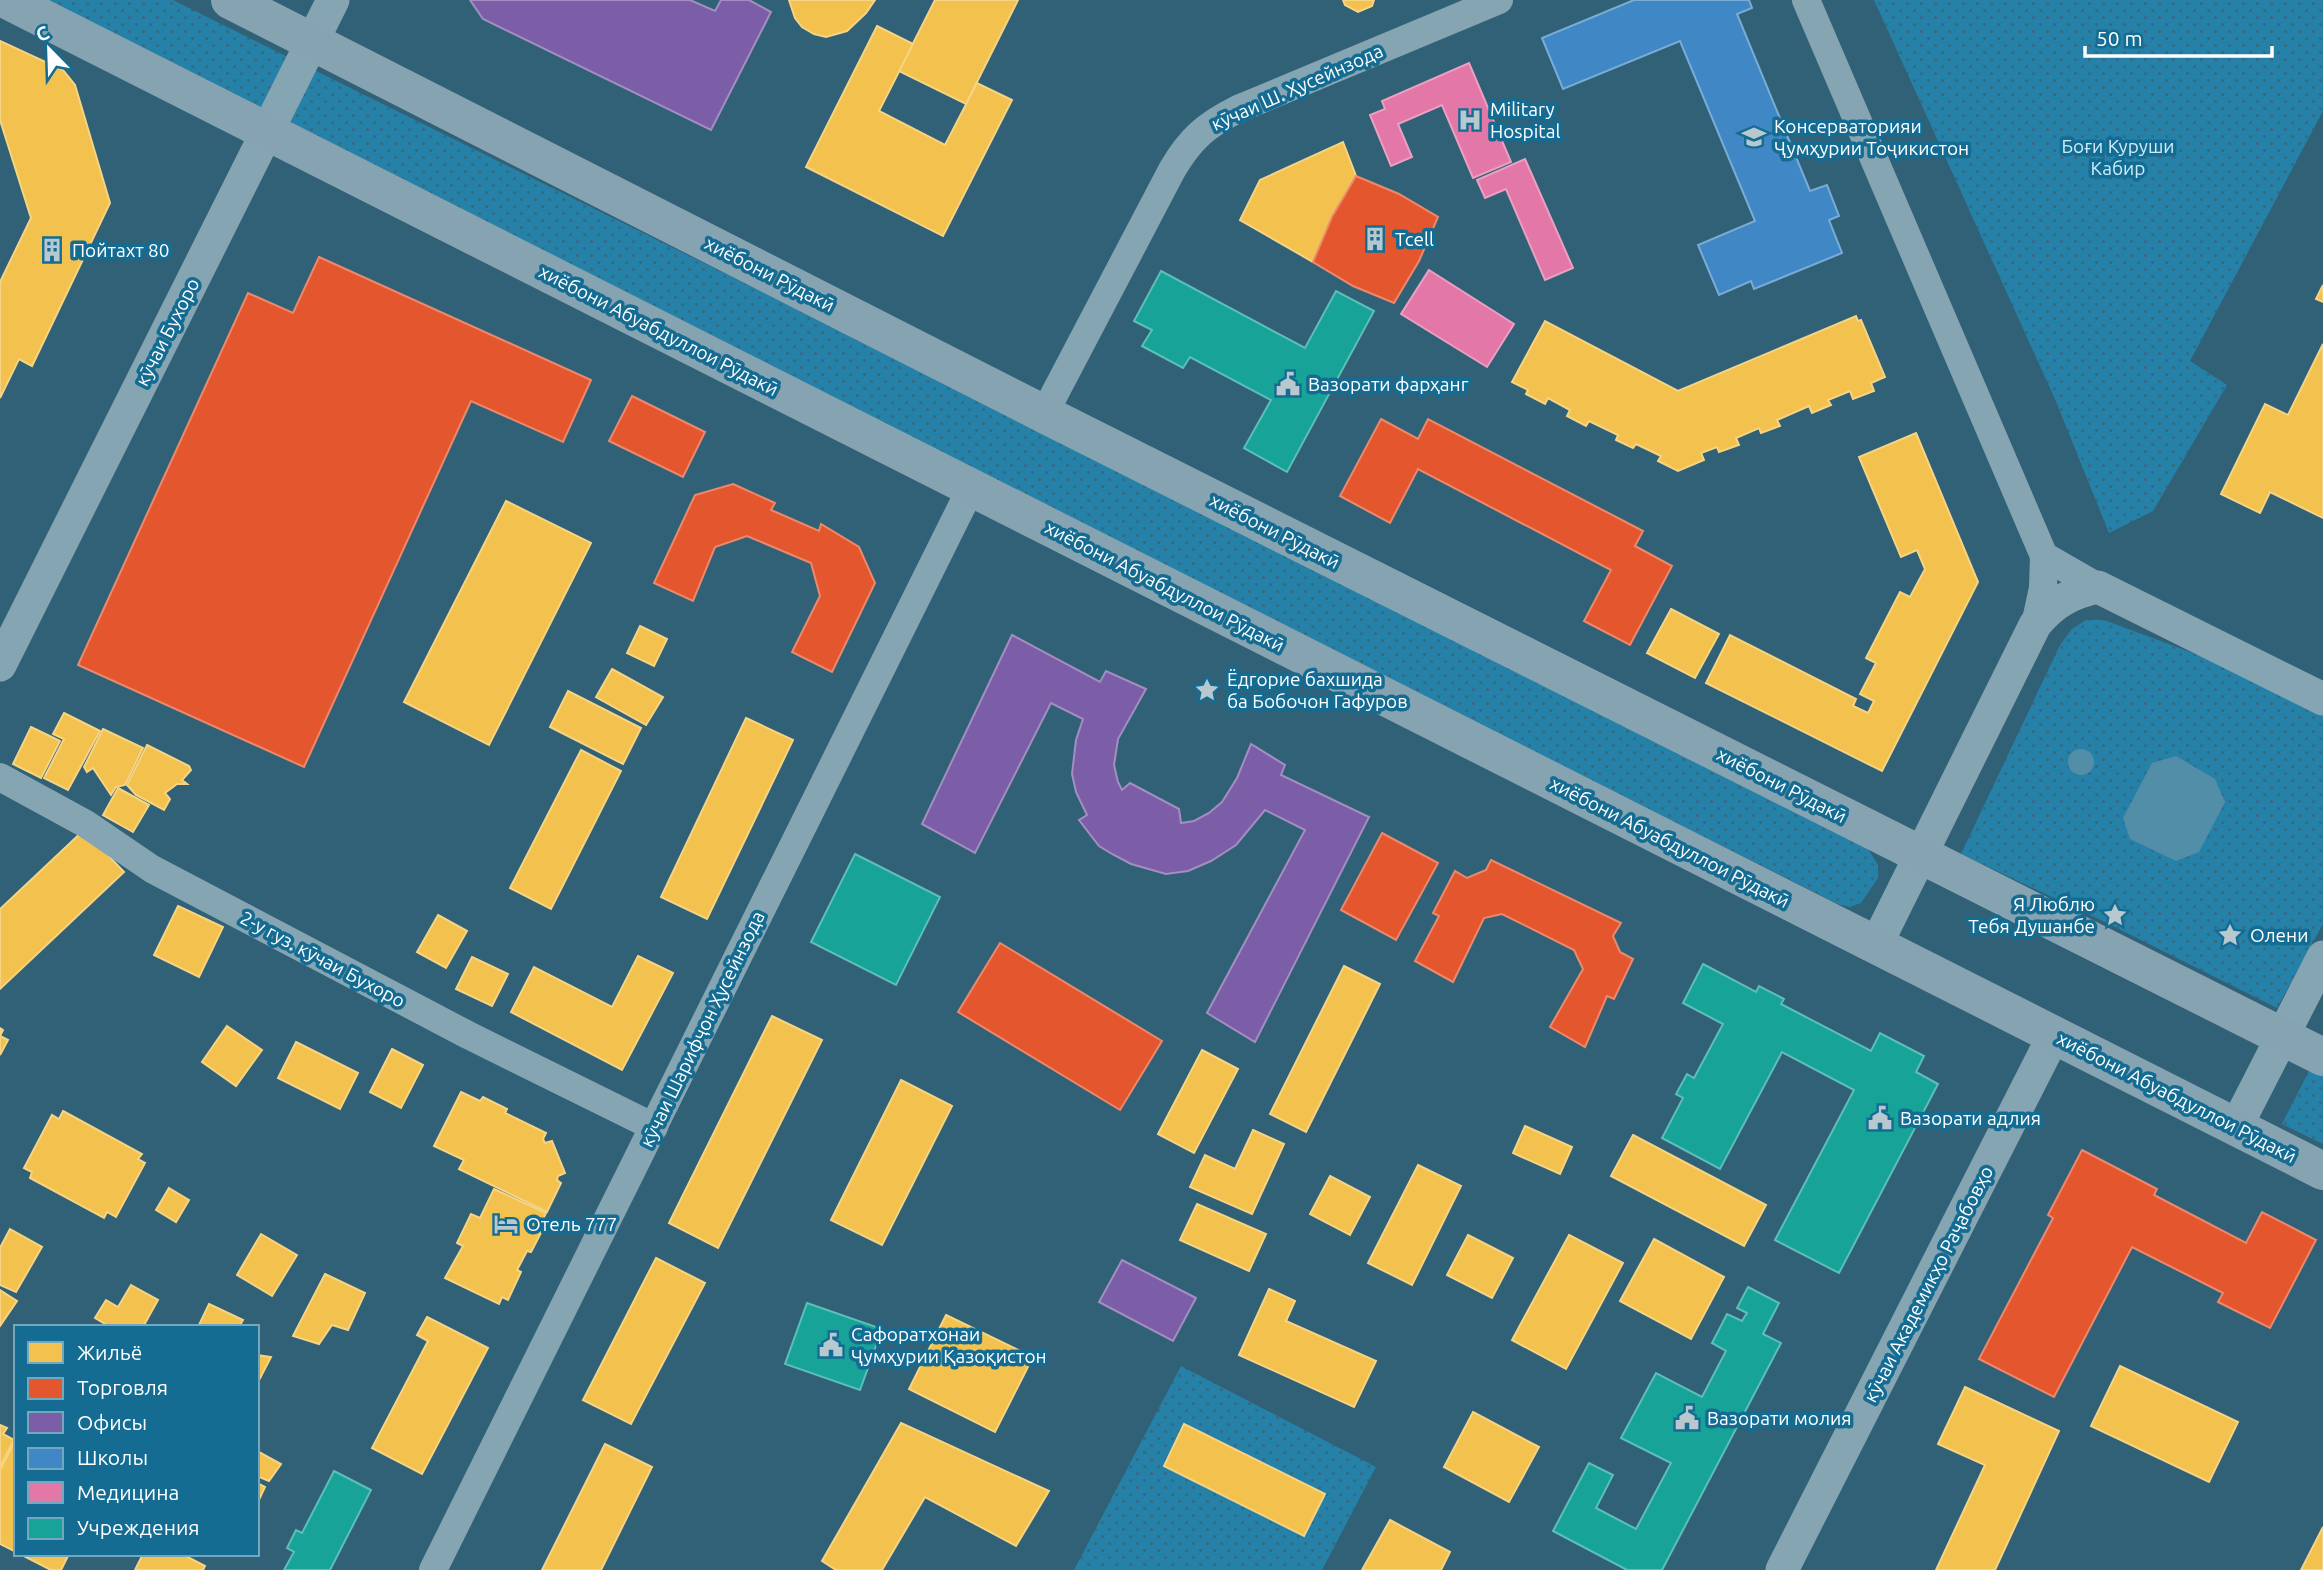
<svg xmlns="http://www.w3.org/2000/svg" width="2323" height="1570" font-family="Ubuntu,sans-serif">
<defs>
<pattern id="grass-dots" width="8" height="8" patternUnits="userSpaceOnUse" patternTransform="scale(1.75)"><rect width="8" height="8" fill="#2581a8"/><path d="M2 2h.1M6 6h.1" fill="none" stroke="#37697f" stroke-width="1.8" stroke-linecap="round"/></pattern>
</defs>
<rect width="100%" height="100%" fill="#316176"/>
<g fill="url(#grass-dots)">
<path d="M38,0h135l1687,836 18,29v13l-17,25 -12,4 -11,-3z"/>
<path d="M1874,0h449v111l-133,250 37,24 -74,126 -44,22 -54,-134z"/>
<path d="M2086,620h18l137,51 82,42v211l-46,84 -166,-83 -150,-71 99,-209 12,-16z"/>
<path d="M2312,1065l11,5v74l-41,-20z"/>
<path d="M1181,1366l195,101 -54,103h-248z"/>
</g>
<g fill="#528ea8">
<circle cx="2081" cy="762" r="13"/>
<path d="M2176,756l39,23 10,23 -26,50 -23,9 -46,-22 -7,-21 29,-55z"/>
</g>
<g fill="#f2c14e" stroke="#f6d483" stroke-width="2">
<path d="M789,0h86l-9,13 -19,18 -21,6 -12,-3 -12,-7 -7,-9z"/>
<path d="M935,0h83l-52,104 -67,-33z"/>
<path d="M1343,0h31l-2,6 -14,6 -13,-7z"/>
<path d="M877,26l36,18 -34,67 66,34 32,-62 35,17 -69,136 -137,-69z"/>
<path d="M0,41l63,29 12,15 35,118 -78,163 -13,-7 -19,39v-116l31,-64 -31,-98z"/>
<path d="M1343,142l13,34 -24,41 -19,45 -73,-42 20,-40z"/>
<path d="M2323,285v17l-7,-3z"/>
<path d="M1856,316l2,5 3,-1 24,57 -14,6 3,8 -21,8 -3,-8 -22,9 3,5 -19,8 -3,-7 -32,14 3,6 -19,7 -2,-5 -23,10 3,7 -20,7 -2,-5 -16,6 3,7 -26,11 -20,-10 3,-5 -25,-12 -3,4 -17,-8 2,-5 -29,-14 -3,5 -19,-10 3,-6 -22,-12 -3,6 -19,-10 2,-4 -16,-8 33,-61 133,70z"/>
<path d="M2323,344v174l-53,-26 -10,21 -39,-19 44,-90 23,11z"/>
<path d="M1916,433l62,149 -96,189 -176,-88 24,-48 126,64 -3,7 15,7 6,-12 -14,-7 16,-31 -10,-5 34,-66 10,5 15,-28 -8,-19 -16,7 -42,-100z"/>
<path d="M506,501l85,42 -102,202 -85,-43z"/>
<path d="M1671,609l48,25 -24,44 -48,-25z"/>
<path d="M640,626l27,13 -13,27 -27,-13z"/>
<path d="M612,669l51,28 -17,28 -50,-28z"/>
<path d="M568,691l73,37 -18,36 -73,-37z"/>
<path d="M64,713l36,18 -32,59 -24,-12 20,-39 -11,-5z"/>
<path d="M746,718l47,22 -86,179 -46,-22z"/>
<path d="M31,727l29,14 -19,37 -28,-14z"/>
<path d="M103,729l40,19 -18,37 -9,2 -5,8 -18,-27 -6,4 -3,-5z"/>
<path d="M147,745l42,21 2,4 -9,10 5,4h-10l-12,9 5,6 -6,11 -28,-15 -9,-10z"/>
<path d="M581,750l40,21 -70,138 -41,-21z"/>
<path d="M118,788l31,17 -16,27 -30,-17z"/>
<path d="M84,830l40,42 -124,117v-80z"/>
<path d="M178,906l45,21 -24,50 -45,-22z"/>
<path d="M438,915l29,16 -21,37 -29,-16z"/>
<path d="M638,956l35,17 -51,97 -111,-58 23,-45 78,40z"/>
<path d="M472,957l36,17 -16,32 -36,-17z"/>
<path d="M1344,966l36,18 -74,148 -36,-18z"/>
<path d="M772,1016l50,24 -104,208 -49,-25z"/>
<path d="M227,1026l35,24 -26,36 -34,-24z"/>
<path d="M0,1028l3,2 -3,6 8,4 -8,15z"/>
<path d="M296,1042l62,31 -18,36 -62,-31z"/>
<path d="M392,1049l31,16 -22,43 -31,-16z"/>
<path d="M1202,1050l36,19 -44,84 -36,-19z"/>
<path d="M901,1080l51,26 -70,139 -51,-25z"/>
<path d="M461,1092l19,9 3,-4 24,12 -2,4 41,20 -3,6 2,4 7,-2 13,32 -7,3 -1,4 4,3 -14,29 -88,-43 5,-9 -30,-14z"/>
<path d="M63,1111l79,43 -4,5 7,4 -29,54 -9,-5 -3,6 -74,-40 2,-6 -8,-4 28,-53 7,4z"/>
<path d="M1525,1126l47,21 -12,27 -47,-21z"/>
<path d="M1253,1130l31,14 -32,70 -62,-27 15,-32 30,14z"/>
<path d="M1633,1135l133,70 -22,41 -133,-70z"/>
<path d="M1418,1165l43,21 -49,99 -44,-22z"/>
<path d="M1330,1176l40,21 -20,38 -40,-21z"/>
<path d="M169,1188l20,12 -13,22 -20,-12z"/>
<path d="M494,1189l52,24 -5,10 4,2 -14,27 -4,-1 -10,19 4,2 -13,28 -6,-3 -3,7 -54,-26 18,-32 -6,-3 14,-29 9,4z"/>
<path d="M1197,1204l69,30 -17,37 -69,-31z"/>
<path d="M10,1229l32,18 -26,45 -16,-7v-37z"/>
<path d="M261,1234l36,21 -25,41 -35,-21z"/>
<path d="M1468,1235l45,23 -21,40 -45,-23z"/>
<path d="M1569,1235l54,28 -57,106 -54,-29z"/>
<path d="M1654,1239l70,38 -33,62 -71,-38z"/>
<path d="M656,1258l49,25 -74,141 -48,-24z"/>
<path d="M325,1274l40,19 -17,37 -16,-5 -13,19 -26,-8z"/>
<path d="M131,1285l27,15 -15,27h-33l-15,-9 11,-18 12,7z"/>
<path d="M1269,1289l26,12 -9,20 90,40 -22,46 -115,-52z"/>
<path d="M0,1290l17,11 -17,25z"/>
<path d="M209,1304l34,16 -4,7h-41z"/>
<path d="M946,1315l87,42 -38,75 -86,-43z"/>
<path d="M427,1317l61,31 -66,126 -50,-26 56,-107 -11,-6z"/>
<path d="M257,1355l14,2 -14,27z"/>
<path d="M2120,1366l118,56 -29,60 -118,-56z"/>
<path d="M1965,1387l94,44 -64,139h-59l49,-105 -47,-21z"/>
<path d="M1473,1412l66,35 -30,55 -65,-35z"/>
<path d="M901,1423l148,68 -33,55 -91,-49 -43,73h-46l-14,-9z"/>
<path d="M1184,1424l141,70 -21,42 -140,-70z"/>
<path d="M0,1425l7,3 -4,6 11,6 -14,27z"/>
<path d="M16,1439v113l-16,-8v-74z"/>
<path d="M605,1444l47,23 -51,103h-59z"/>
<path d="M257,1451l24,13 -12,17 -12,-5z"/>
<path d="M257,1483l8,4 -8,17z"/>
<path d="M1390,1520l60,32 -9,18h-79z"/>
<path d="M2323,1527v43h-22z"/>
<path d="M20,1554h49l-8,16h-10z"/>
<path d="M143,1554h39l23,12 -2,4h-68z"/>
</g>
<g fill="#e4572e" stroke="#ec896d" stroke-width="2">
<path d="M1356,176l43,18 39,23 -19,44 -25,42 -41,-17 -40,-24 19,-45z"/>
<path d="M319,257l272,123 -28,62 -92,-41 -167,366 -226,-102 170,-372 45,20z"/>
<path d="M632,396l73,36 -22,45 -74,-36z"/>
<path d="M1381,419l37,20 10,-20 215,112 -8,15 37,20 -42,79 -46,-24 27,-51 -193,-101 -28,54 -50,-27z"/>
<path d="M733,484l42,19 -4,7 48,21 2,-7 38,23 16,36 -43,89 -40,-20 28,-56 -9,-33 -64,-27 -32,11 -22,54 -39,-18 41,-88z"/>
<path d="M1382,833l56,30 -42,77 -55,-30z"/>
<path d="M1491,860l130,63 -8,13 7,16 13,7 -19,40 -7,-3 -22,51 -35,-20 33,-58 -9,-19 -72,-36 -18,4 -31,64 -38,-21 24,-45 -6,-3 22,-42 12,7 19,-8z"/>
<path d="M1000,943l162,98 -42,69 -162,-98z"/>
<path d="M2082,1150l75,39 -3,6 92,48 16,-31 54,28 -46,88 -52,-26 5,-9 -91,-46 -78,150 -75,-38 74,-141 -5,-3z"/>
</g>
<g fill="#7b5ea7" stroke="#a38ec1" stroke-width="2">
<path d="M470,0h220l25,11 6,-11h28l22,12 -60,118 -228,-111z"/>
<path d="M1012,635l88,47 6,-11 40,18 -28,50 -4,26 4,17 4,8 8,-7 49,26 2,14 13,-2 15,-8 13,-11 15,-24 14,-34 34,21 -4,10 88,42 -114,225 -48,-29 98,-183 -40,-20 -29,35 -25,16 -23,10 -22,3 -35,-10 -19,-10 -13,-8 -20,-26 8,-5 -11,-23 -4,-18 4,-34 7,-21 -32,-16 -76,150 -53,-29z"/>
<path d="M1122,1260l74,38 -23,43 -74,-39z"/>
</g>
<path fill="#3f88c5" stroke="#79acd6" stroke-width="2" d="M1634,0h115l3,8 -15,6 73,177 17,-6 12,31 -10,4 13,33 -88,36 -3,-8 -32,14 -21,-50 57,-24 -75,-180 -117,48 -21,-51z"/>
<g fill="#e377a8" stroke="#eba0c2" stroke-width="2">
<path d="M1469,63l42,99 -38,16 -31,-73 -44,19 14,33 -21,9 -21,-51 15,-6 -3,-8z"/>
<path d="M1525,159l48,109 -28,12 -39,-91 -21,9 -8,-18z"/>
<path d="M1429,270l85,54 -27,43 -86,-53z"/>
</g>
<g fill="#17a398" stroke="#5dbfb7" stroke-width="2">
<path d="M1161,271l144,77 31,-57 38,20 -87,161 -43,-24 27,-48 -81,-43 -7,11 -41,-22 10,-16 -18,-9z"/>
<path d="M855,854l85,43 -44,88 -85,-43z"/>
<path d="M1703,964l53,28 3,-6 25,13 -3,5 90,47 9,-18 44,23 -8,16 22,12 -99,189 -64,-33 79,-150 -72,-38 -62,117 -58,-31 21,-40 -7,-4 11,-20 7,4 29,-54 -40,-21z"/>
<path d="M1748,1287l31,16 -16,31 18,9 -119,227h-35l-74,-39 36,-68 24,12 -17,33 40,21 35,-66 -50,-25 35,-65 46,24 24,-46 -14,-8 15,-29 15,7 5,-8 -10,-5z"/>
<path d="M807,1303l75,26 -22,61 -75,-26z"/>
<path d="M334,1471l37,19 -41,80h-46l10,-18 -7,-4 9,-18 6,3z"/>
</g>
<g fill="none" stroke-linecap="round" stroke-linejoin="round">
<g stroke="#86a5b2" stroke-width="28">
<path d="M1806,0l238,556 -1,32 -8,37"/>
<path d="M1044,414l128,-244c18,-31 34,-45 66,-61l261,-109"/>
<path d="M2044,556l54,31"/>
<path d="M0,777l86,47 66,45 316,166 186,92"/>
<path d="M433,1570l538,-1082"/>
</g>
<g stroke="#86a5b2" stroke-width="33">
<path d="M0,665l333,-665"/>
<path d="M1876,945l159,-320c17,-22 36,-32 63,-38l225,112"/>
<path d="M2236,1127l87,-170"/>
<path d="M1782,1570l272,-535"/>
</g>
<g stroke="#86a3b1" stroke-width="38">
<path d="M7,0l2316,1171"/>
<path d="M230,0l814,414 1279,643"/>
</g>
</g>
<defs>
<g id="hospital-bare" transform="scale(1.89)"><path d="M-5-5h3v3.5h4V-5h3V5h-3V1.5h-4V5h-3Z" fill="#b7c8cf" stroke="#146c93" stroke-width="2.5" paint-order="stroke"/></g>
<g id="university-bare" transform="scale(1.89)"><path d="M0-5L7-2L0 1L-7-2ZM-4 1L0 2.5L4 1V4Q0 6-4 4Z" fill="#b7c8cf" stroke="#146c93" stroke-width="2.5" paint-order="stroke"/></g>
<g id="building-bare" transform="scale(1.89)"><path d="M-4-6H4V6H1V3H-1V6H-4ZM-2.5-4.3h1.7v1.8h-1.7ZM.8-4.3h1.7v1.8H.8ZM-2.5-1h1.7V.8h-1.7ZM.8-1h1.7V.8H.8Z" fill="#b7c8cf" stroke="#146c93" stroke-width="2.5" paint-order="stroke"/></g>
<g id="civic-bare" transform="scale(1.89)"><path d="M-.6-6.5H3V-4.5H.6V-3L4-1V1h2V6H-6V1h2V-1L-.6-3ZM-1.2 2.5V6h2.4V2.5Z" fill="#b7c8cf" stroke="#146c93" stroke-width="2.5" paint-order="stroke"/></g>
<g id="sight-bare" transform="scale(1.89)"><path d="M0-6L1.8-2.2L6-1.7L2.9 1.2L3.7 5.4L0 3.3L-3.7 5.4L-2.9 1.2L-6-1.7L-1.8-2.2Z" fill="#b7c8cf" stroke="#146c93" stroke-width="2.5" paint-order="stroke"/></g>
<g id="hotel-bare" transform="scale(1.89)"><path d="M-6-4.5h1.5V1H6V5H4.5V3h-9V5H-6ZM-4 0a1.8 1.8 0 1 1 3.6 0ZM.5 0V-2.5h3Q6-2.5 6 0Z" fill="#b7c8cf" stroke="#146c93" stroke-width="2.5" paint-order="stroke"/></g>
</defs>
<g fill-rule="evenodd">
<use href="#hospital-bare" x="1470" y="120"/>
<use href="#university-bare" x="1754" y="137"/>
<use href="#building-bare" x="1375" y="239"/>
<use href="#building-bare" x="52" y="250"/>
<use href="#civic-bare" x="1288" y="384"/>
<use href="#sight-bare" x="1207" y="690"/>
<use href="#sight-bare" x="2115" y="915"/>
<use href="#sight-bare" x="2230" y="935"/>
<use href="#civic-bare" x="1880" y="1118"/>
<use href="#hotel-bare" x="506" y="1224"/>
<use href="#civic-bare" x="831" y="1345"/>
<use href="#civic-bare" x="1687" y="1418"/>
</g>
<g text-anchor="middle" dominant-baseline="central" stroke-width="7" stroke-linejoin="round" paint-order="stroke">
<g font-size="19" fill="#fff" stroke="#146c93">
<text transform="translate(1297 87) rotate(-24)">кӯчаи Ш. Ҳусейнзода</text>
<text transform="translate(770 274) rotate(27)">хиёбони Рӯдакӣ</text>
<text transform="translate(659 330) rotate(27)">хиёбони Абуабдуллои Рӯдакӣ</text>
<text transform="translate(167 332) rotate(-63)">кӯчаи Бухоро</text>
<text transform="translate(1275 531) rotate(27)">хиёбони Рӯдакӣ</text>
<text transform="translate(1165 586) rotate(27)">хиёбони Абуабдуллои Рӯдакӣ</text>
<text transform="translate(1782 785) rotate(27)">хиёбони Рӯдакӣ</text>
<text transform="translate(1670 842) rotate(27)">хиёбони Абуабдуллои Рӯдакӣ</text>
<text transform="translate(323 959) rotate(28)">2-у гуз. кӯчаи Бухоро</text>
<text transform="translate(702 1029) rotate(-64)">кӯчаи Шарифҷон Ҳусейнзода</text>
<text transform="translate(2177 1097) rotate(27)">хиёбони Абуабдуллои Рӯдакӣ</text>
<text transform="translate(1928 1284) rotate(-63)">кӯчаи Академикҳо Раҷабовҳо</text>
</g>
<g font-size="19" fill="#fff" stroke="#146c93" text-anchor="start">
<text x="1490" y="109">Military<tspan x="1490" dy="22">Hospital</tspan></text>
<text x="1774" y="126">Консерваторияи<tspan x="1774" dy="22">Ҷумҳурии Тоҷикистон</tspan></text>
<text x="1395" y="239">Tcell</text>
<text x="72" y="250">Пойтахт 80</text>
<text x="1308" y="384">Вазорати фарҳанг</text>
<text x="1227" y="679">Ёдгорие бахшида<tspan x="1227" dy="22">ба Бобочон Гафуров</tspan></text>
<text x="2095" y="904" text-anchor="end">Я Люблю<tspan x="2095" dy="22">Тебя Душанбе</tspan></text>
<text x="2250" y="935">Олени</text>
<text x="1900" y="1118">Вазорати адлия</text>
<text x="526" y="1224">Отель 777</text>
<text x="851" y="1334">Сафоратхонаи<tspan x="851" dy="22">Ҷумҳурии Қазоқистон</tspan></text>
<text x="1707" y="1418">Вазорати молия</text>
</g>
<g font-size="19" fill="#caedfc" stroke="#146c93">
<text x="2118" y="146">Боғи Куруши<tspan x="2118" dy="22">Кабир</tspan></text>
</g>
</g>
<rect x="14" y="1325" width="245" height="231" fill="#146c93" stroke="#72a7be" stroke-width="2"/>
<rect x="28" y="1342" width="35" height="21" fill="#f2c14e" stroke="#72a7be" stroke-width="2"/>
<text x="77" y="1360" font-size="21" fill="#ffffff">Жильё</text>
<rect x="28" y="1378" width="35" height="21" fill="#e4572e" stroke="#72a7be" stroke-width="2"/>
<text x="77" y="1395" font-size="21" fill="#ffffff">Торговля</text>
<rect x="28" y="1412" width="35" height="21" fill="#7b5ea7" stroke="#72a7be" stroke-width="2"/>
<text x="77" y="1430" font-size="21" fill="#ffffff">Офисы</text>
<rect x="28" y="1448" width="35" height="21" fill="#3f88c5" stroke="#72a7be" stroke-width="2"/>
<text x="77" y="1465" font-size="21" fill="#ffffff">Школы</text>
<rect x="28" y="1482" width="35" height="21" fill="#e377a8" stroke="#72a7be" stroke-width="2"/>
<text x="77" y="1500" font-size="21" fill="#ffffff">Медицина</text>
<rect x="28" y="1518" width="35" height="21" fill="#17a398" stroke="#72a7be" stroke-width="2"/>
<text x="77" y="1535" font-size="21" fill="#ffffff">Учреждения</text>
<g transform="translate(49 49) rotate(337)" stroke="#146c93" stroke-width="5" paint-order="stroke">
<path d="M0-5L12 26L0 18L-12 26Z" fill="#ffffff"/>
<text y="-10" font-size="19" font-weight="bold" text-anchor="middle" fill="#ffffff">С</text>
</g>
<path d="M2085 46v10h187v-10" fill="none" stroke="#ffffff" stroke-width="3.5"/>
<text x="2096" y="46" font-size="21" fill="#ffffff" stroke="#146c93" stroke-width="5" paint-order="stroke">50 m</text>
</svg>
